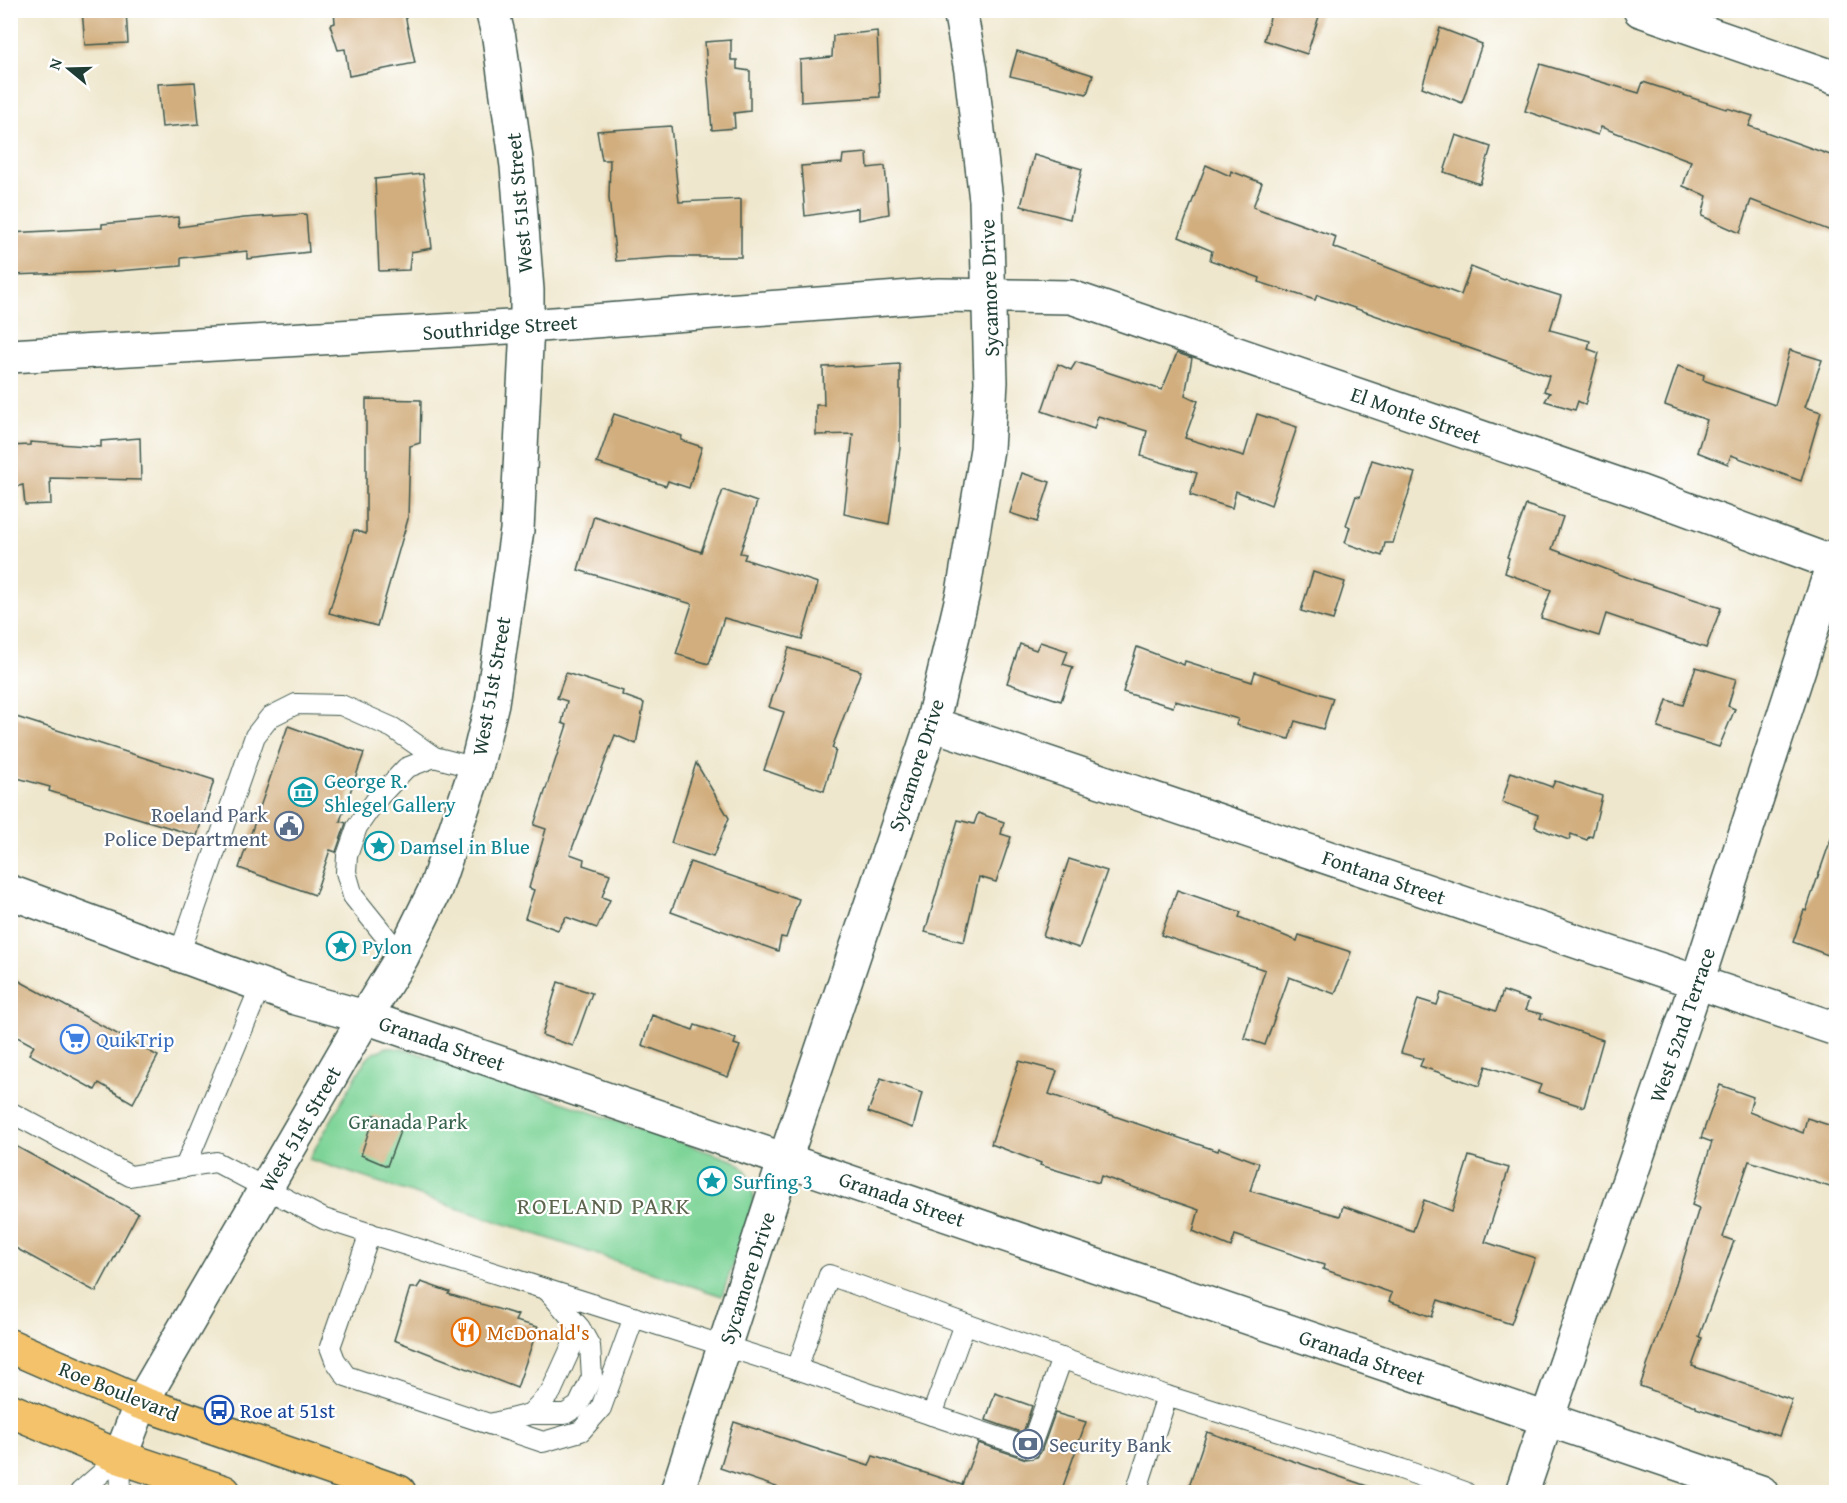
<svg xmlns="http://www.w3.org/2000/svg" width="1847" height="1503" font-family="'Gentium Book Plus',serif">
<rect width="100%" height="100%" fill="#fff"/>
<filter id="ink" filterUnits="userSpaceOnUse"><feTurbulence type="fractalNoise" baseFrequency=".0167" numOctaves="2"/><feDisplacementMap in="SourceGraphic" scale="12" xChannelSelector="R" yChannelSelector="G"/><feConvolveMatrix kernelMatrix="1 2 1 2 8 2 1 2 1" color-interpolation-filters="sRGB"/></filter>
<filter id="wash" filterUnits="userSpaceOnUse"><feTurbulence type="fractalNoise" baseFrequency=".008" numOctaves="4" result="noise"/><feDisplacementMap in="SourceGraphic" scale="24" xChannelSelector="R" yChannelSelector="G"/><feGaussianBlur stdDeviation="1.35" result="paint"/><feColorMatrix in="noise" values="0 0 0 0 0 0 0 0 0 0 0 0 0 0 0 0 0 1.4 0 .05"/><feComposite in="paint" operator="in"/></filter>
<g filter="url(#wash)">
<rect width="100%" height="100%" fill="#efe7cd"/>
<path fill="#7ed498" stroke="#4e8866" stroke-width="1.5" d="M387,1047l22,3 326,111c17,12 20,24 18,44l-31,91 -413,-137 56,-98 7,-7z"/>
<g id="blocks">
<g fill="#d2ae7e">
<path d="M82,10h44l2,33 -43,2z"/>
<path d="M334,10h70l11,53 -66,13 -4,-27 -7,1 -8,-25 5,-2z"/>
<path d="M1272,10h49l-14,44 -43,-14z"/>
<path d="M1440,28l42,16 -20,59 -40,-16z"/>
<path d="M877,31l3,66 -79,5 -1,-42 32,-3 1,-21z"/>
<path d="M731,40v20h6v9l13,2v40l-16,2 1,15 -23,2 -7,-88z"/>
<path d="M1017,51l76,24 -6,19 -77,-18z"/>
<path d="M1540,64l99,29 4,-11 83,27 1,-1 26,8 -4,10 87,31v76l-85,-33 -11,33 -38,-17 5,-20 -24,-10 8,-25 -90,-34 -3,8 -73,-24z"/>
<path d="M195,82l4,42 -37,3 -4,-43z"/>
<path d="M671,126l8,76 62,-3v58h-70l-55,4 -7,-63 1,-38h-8l-5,-29z"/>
<path d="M1456,135l35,12 -11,37 -36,-12z"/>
<path d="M867,153l1,15 17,-2 4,48 -31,6v-12l-53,8 -4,-50 41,-3 1,-8z"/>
<path d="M1034,155l48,14 -12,50 -49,-13z"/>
<path d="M1206,165l24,11 1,-5 31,12 -9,24 83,30 -3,10 128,48 10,-28 33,13 2,-1 55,17 -11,34 40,11 -2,8 11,4 -14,52 -7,-4 -3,9 -30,-9 5,-8 -6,-2 5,-15 -232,-81 -2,5 -56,-18 1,-4 -50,-18 2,-9 -33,-14z"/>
<path d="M423,174l9,74 -21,4 -2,18 -30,1 -4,-92z"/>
<path d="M306,214l3,38 -62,7v-8l-66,7v8l-77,6 -94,3v-42l92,-5v-4l76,-7 1,10 65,-9z"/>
<path d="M1790,350l32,10 -17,47 16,5 -20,69 -70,-26 -3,9 -31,-12 10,-32 -42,-15 13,-39 26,9 -1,5 72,25z"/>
<path d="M1177,353l15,5 -7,37 13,6 -13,37 59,18 13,-42 40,13 -26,78 -35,-14 -4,17 -42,-13 7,-22 -56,-17 6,-25 -49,-15 -4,13 -52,-18 16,-47 13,6 5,-8 86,28z"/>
<path d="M900,364v84l-11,76 -45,-10 9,-80 -37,1v-30h8l-1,-38 30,-1v1z"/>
<path d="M366,399l55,1 -1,43 -10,3 -2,73 -31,107 -48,-13 25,-83 12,4z"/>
<path d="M614,414l68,22 -1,4 21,7 -13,41 -21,-7 -2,5 -69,-23z"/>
<path d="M140,438l1,42 -91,-2 1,26 -26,1 -2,-20 -13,3v-42l20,-1v-3l71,5v-6z"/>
<path d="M1372,460l43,13 -22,70h-8l-3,13 -37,-13 5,-16 -4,-2 10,-29 4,1z"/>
<path d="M1022,473l28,9 -13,40 -27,-9z"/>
<path d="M723,490l34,12 -17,51 6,1 -2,5 74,24 -16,56 -78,-21 -15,46 -33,-10 16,-50 -114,-34 16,-54 107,36z"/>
<path d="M1526,505l37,12 -11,32 83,31 86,28 -15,40 -100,-34 -7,22 -58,-18 10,-28 -46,-17 4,-15 -2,-1z"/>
<path d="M1313,572l32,10 -12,38 -32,-9z"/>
<path d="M1040,642l28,9 -5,13 10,3 -12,34 -54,-18 13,-39 16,6z"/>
<path d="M1137,647l47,18 1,-4 67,21 3,-10 78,26 -10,31 -28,-8 -6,18 -53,-14 2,-6 -63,-18 -2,6 -50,-15z"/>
<path d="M789,648l72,23 -29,77 4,2 -12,41 -60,-21 20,-58 -15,-5z"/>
<path d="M1696,667l40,12 -8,27 7,3 -16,38 -61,-19 9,-28 16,5z"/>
<path d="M566,673l57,18 -1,4 22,8 -8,41 -21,-9 -45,119 14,5 -1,6 27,9 -8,23 8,3 -13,28 -31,-11 -8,13 -33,-12 9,-28 -5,-2 17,-59 -12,-4 33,-100 -5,-2 5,-22 -10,-3z"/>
<path d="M10,715l204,65 -17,56 -148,-45 1,-4 -40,-11z"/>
<path d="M288,726l76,27 -24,68 6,2 -10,29 -6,-2 -15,45 -76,-27z"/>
<path d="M696,763l33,55 -16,39 -42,-14z"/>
<path d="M1511,772l41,15 3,-6 47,15 -10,41 -3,-1 -2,4 -16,-6 -2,6 -34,-13 3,-12 -36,-13z"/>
<path d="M978,813l26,9 -3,12 10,3 -15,45 -17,-5 -15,65 -39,-10 33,-112 16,4z"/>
<path d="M1832,836l4,1v121l-43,-16 11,-32 2,1z"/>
<path d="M1069,859l38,12 -28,77 -36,-12z"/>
<path d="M690,862l109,37 -13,39 -5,-1 -3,14 -107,-39z"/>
<path d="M1177,890l64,22 -2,5 58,24 2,-6 52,17 -16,42 -46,-17 -24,68 -21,-7 21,-68 -104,-35z"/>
<path d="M10,976l148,80 -25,47 -34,-20 -4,7 -66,-36 5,-8 -24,-13z"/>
<path d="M558,982l34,11 -19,53 -31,-11z"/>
<path d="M1503,991l26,9 -4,10 17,4 -2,4 63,22 -19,67 -46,-15 3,-7 -55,-19 -7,20 -59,-20 3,-7 -22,-6 17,-54 19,6 4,-12 55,18z"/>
<path d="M652,1015l41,15 2,-5 41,14 -2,5 6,2 -12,31 -86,-32z"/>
<path d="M1019,1061l38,10 -8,23 169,57 1,-3 40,15 -9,28 90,25 3,-10 70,25 11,-31 28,11 17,-55 40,12 -24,74 50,16 -24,66 -73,-24 -6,17 -43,-16 3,-8 -69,-24 1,-4 -89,-30 -4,12 -38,-16 6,-21 -98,-34 -2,7 -59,-18 1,-2 -50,-19z"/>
<path d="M881,1078l41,15 -9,35 -45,-16z"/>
<path d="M1720,1085l33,12 -4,15 54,21 4,-15 28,9 -6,23 7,3v36l-87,-28 -26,76 11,4 -35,96 3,1 -10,28 100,34 -13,36 -83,-28v-2l-56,-20 34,-96 25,-82 -7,-3 20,-63 -11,-4z"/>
<path d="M374,1115l28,11 -15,40 -26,-11z"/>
<path d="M10,1143l128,70 -42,79 -86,-47z"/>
<path d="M421,1282l29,10 -2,2 70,21 -3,6 23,6 -21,61 -123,-48 16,-52h7z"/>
<path d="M995,1393l37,13 -9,27 -37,-13z"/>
<path d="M1055,1413l31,9 -25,70h-270l-71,-24 14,-46 135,44 4,-10 89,29 16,-42 48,16 11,-2 4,-5z"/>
<path d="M1207,1432l166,56 -1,4h-185z"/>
</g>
</g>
</g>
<g filter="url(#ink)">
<use href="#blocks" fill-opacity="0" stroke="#3e564b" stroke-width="1.5"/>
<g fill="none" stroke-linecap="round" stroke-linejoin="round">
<g stroke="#3e564b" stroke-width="22">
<g id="lane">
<path d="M179,955l76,-219 15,-19 26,-13 45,1 52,23 41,29 42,11"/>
<path d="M402,957l-49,-61 -7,-24 1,-16 10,-29 19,-27 30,-32 28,-11"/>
<path d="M10,1112l120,64 86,-14 108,57 473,150 32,-94 338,121 234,73 64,23"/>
<path d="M185,1167l76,-182"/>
<path d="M370,1233l-40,114 5,13 11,16 197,66 38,-11 20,-23 33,-91"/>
<path d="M797,1369l135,46 33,-91"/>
<path d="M530,1414l21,-22 29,-64"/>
<path d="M932,1415l98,33 32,-90"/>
<path d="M490,1424l40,-10h35l13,-8 14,-29 -2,-31 -10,-18 -32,-37"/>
<path d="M120,1457l1,35"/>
<path d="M80,1492l40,-35"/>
<path d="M1136,1492l31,-96"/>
</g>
</g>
<g stroke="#3e564b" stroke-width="36">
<g id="street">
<path d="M1640,10l196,68"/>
<path d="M10,356l517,-30 412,-31 132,2 567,194 198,73"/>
<path d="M932,724l904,305"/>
<path d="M10,892l286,106 69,19 1396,475"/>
<path d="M120,1457l21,-54 224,-386 37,-60 33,-67 41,-122 16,-65 25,-173 10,-204v-36l-10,-124 -18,-128 -7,-28"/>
<path d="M677,1492l108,-333 147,-435 31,-131 24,-144 4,-67 -5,-182 -15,-129 -11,-61"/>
<path d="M1522,1492l175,-510 139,-427"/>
</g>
</g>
<g stroke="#3e564b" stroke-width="36">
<g id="primary">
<path d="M10,1346l131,57 258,89"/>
<path d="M10,1410l110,47 104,35"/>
</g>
</g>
<use href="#lane" stroke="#fff" stroke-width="20"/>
<use href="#street" stroke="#fff" stroke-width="33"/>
<use href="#primary" stroke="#f3c26a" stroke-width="33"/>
</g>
</g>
<defs>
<g id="museum-ring" transform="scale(1.5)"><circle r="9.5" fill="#fff" stroke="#0f9aa8" stroke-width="1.5"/><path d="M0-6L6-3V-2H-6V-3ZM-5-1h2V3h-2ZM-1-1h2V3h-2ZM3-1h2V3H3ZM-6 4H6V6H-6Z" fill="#0f9aa8"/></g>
<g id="civic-ring" transform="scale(1.5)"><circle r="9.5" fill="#fff" stroke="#5c6f8a" stroke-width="1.5"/><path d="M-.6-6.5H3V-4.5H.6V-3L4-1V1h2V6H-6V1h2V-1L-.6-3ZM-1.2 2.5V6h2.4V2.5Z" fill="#5c6f8a"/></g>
<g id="sight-ring" transform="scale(1.5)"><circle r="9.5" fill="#fff" stroke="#0f9aa8" stroke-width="1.5"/><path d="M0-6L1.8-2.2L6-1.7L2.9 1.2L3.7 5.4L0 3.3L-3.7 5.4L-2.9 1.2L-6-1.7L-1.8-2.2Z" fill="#0f9aa8"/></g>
<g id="supermarket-ring" transform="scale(1.5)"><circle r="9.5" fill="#fff" stroke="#3f7fe0" stroke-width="1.5"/><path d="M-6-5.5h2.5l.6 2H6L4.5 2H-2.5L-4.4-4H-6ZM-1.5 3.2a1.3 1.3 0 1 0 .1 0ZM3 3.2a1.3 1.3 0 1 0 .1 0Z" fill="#3f7fe0"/></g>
<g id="restaurant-ring" transform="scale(1.5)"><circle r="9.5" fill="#fff" stroke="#e8710a" stroke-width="1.5"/><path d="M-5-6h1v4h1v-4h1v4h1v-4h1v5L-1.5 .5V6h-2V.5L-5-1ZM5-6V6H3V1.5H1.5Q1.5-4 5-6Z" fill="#e8710a"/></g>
<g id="bus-ring" transform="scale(1.5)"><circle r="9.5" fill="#fff" stroke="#1a4fb4" stroke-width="1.5"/><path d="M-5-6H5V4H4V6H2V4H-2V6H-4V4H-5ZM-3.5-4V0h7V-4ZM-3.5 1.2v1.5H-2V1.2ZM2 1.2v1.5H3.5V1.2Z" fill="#1a4fb4"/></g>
<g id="bank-ring" transform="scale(1.5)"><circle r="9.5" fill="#fff" stroke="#5c6f8a" stroke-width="1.5"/><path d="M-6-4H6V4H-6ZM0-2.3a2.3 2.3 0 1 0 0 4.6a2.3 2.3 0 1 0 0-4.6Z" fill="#5c6f8a"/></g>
</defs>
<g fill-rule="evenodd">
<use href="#museum-ring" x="303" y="792"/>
<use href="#civic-ring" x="289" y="826"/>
<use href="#sight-ring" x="379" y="846"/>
<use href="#sight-ring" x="341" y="946"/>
<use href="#supermarket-ring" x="75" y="1039"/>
<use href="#sight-ring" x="712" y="1181"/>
<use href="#restaurant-ring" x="466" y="1332"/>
<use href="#bus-ring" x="219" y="1410"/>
<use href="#bank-ring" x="1028" y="1444"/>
</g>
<g text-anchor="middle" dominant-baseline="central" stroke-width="4.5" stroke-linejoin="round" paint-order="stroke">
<g font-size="21" fill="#1f3d34" stroke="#fff">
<text transform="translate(519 203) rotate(-95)">West 51st Street</text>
<text transform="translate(989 288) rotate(-92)">Sycamore Drive</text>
<text transform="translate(500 327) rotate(-4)">Southridge Street</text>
<text transform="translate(1416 415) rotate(19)">El Monte Street</text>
<text transform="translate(491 686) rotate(-80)">West 51st Street</text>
<text transform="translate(916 765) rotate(-72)">Sycamore Drive</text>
<text transform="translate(1384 877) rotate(19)">Fontana Street</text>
<text transform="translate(1682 1025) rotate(-71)">West 52nd Terrace</text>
<text transform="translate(442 1043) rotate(19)">Granada Street</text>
<text transform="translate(300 1129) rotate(-60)">West 51st Street</text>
<text transform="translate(902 1199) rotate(19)">Granada Street</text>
<text transform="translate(747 1278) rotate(-72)">Sycamore Drive</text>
<text transform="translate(1362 1357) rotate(19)">Granada Street</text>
<text transform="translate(119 1391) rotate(22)">Roe Boulevard</text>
</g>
<g font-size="21" fill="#0d838f" stroke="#fff" text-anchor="start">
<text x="324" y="780">George R.<tspan x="324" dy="24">Shlegel Gallery</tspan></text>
<text x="400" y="846">Damsel in Blue</text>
<text x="362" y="946">Pylon</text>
<text x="733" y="1181">Surfing 3</text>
</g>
<g font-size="21" fill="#4e5e75" stroke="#fff" text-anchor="end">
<text x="268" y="814">Roeland Park<tspan x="268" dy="24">Police Department</tspan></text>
<text x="1049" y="1444" text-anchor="start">Security Bank</text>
</g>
<g font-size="21" fill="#366cbe" stroke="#fff" text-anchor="start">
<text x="96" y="1039">QuikTrip</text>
</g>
<g font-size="21" fill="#37634d" stroke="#fff">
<text x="408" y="1121">Granada Park</text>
</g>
<g font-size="21" fill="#c56008" stroke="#fff" text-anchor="start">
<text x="487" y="1332">McDonald's</text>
</g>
<g font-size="21" fill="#164399" stroke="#fff" text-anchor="start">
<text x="240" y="1410">Roe at 51st</text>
</g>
<g font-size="24" letter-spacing="1.5" fill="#5e654e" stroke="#fff">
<text x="604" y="1205">ROELAND PARK</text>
</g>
</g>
<rect width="1847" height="1503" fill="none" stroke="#fff" stroke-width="36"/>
<g transform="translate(69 69) rotate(289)" stroke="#ffffff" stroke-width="4.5" paint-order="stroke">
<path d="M0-4.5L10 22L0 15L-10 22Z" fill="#1f3d34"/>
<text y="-9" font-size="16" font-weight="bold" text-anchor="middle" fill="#1f3d34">N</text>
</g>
</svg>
